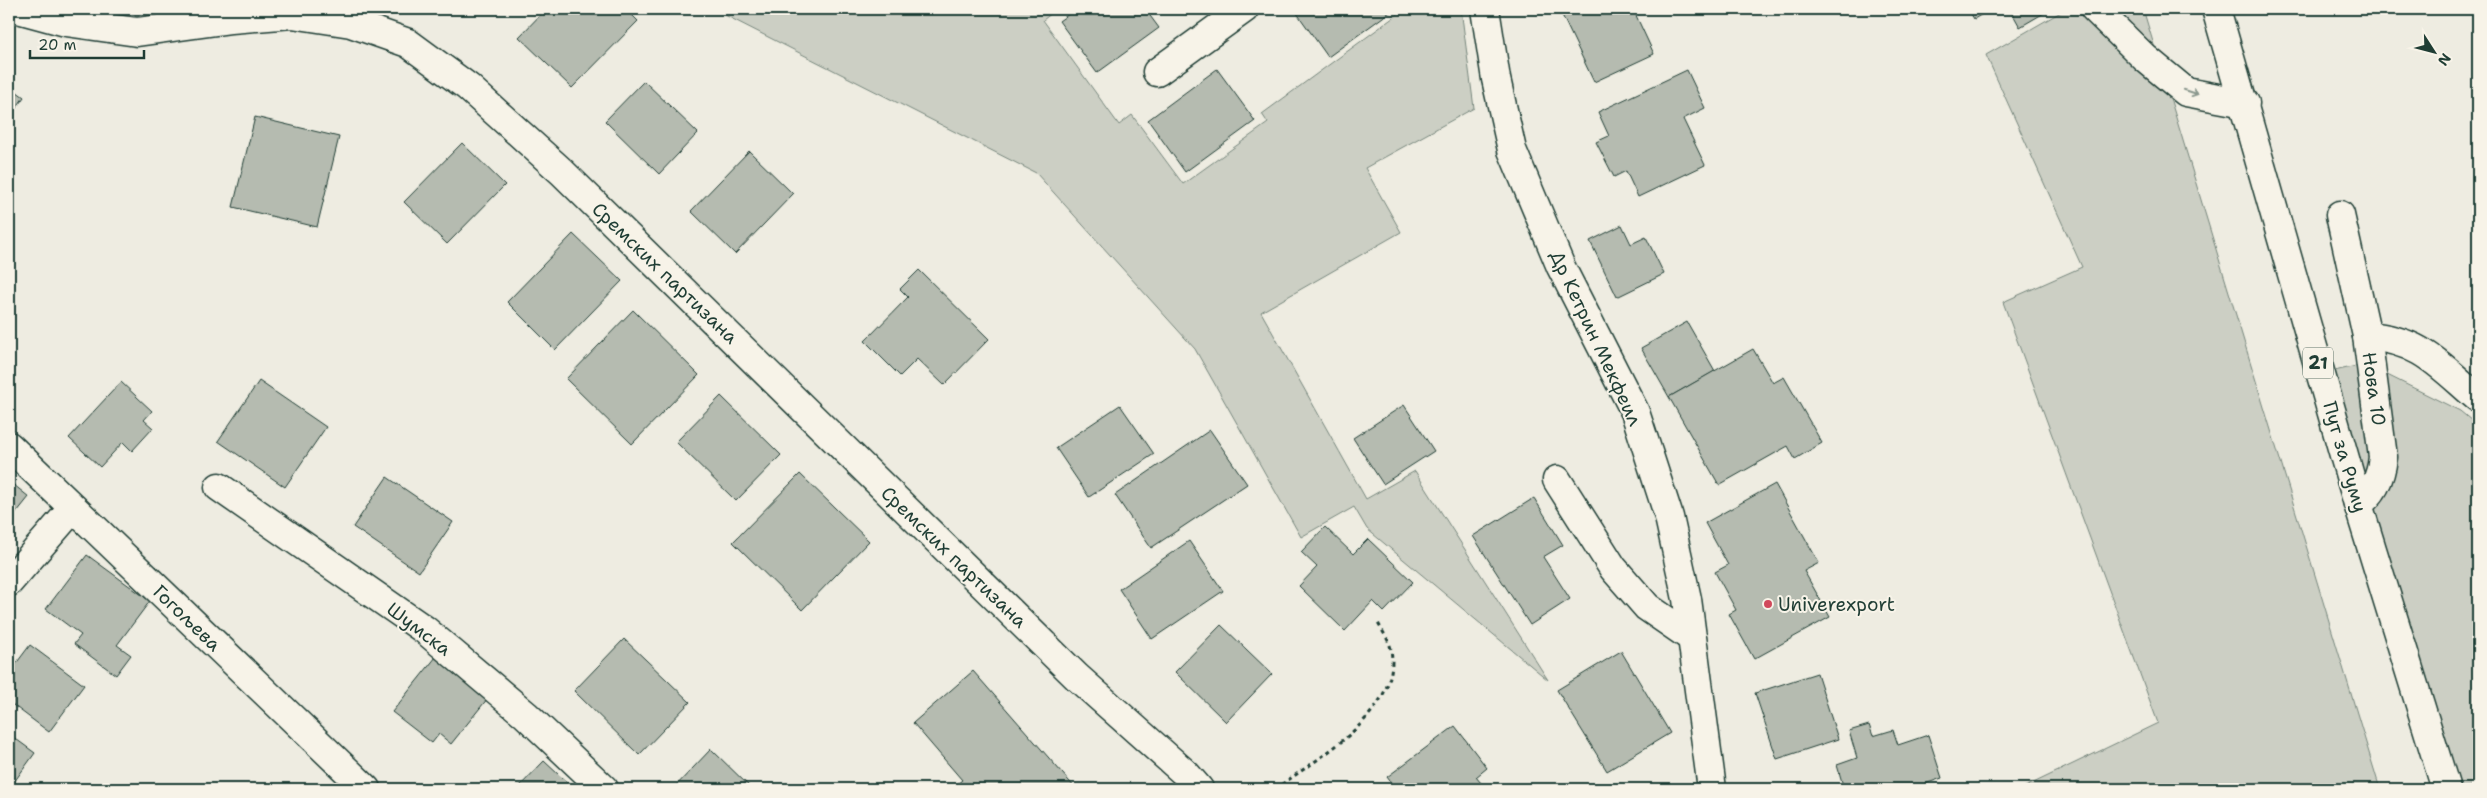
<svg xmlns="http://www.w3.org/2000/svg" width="2487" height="798" font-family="'Shantell Sans',sans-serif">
<rect width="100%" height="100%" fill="#eeece1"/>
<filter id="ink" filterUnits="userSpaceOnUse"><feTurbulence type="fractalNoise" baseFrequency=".02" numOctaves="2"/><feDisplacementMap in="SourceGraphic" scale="10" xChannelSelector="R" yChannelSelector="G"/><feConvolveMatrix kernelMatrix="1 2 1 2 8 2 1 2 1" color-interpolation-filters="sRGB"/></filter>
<g filter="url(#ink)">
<g fill="#cccfc4" stroke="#76867c">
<path d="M713,9h344l-14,11 76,105 13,-10 51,69 85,-61 -6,-9 143,-105h56l13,99 -109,60 36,64 -140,80 105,187 49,-28 133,209 -181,-151 -13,-22 -53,30 -106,-188 -159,-176z"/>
<path d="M2066,9h77l237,780h-359l137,-66 -155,-421 79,-35 -96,-212z"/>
<path d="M2365,364l95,47 18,15v363h-24l-124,-417z"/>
</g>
<g fill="#b5bbb0" stroke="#1f3d34">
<path d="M546,9h80l12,12 -66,67 -53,-51z"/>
<path d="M1076,9h69l14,19 -62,45 -38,-52z"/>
<path d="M1294,9h100l-66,48z"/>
<path d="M1575,9h58l21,45 -60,28 -32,-67z"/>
<path d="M1968,9h23l-17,10z"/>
<path d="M2010,9h41l-31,18z"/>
<path d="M1217,69l38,52 -70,51 -37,-52z"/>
<path d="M1687,70l18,38 -22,11 22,46 -67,32 -12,-26 -12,6 -18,-35 13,-6 -11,-24z"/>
<path d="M644,81l54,52 -39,41 -54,-53z"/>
<path d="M9,86l15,11 -15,21z"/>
<path d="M255,117l84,20 -22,90 -84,-20z"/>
<path d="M462,143l43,42 -58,59 -43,-42z"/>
<path d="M749,151l44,43 -58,60 -44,-43z"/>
<path d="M1622,225l9,19 15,-7 18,37 -47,23 -27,-56z"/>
<path d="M573,234l49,47 -67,69 -48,-48z"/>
<path d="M919,270l70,69 -45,46 -27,-26 -17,17 -35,-35 43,-44 -8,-8z"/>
<path d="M633,310l66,65 -67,69 -66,-65z"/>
<path d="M1687,322l28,49 -46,26 -28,-49z"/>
<path d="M1753,349l20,34 11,-6 38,66 -27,16 -7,-13 -69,39 -50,-88z"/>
<path d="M259,381l67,46 -41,60 -67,-46z"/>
<path d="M121,382l31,29 -8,9 9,8 -21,23 -9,-9 -23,25 -31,-29z"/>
<path d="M721,396l60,59 -45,46 -60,-59z"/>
<path d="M1120,405l34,49 -65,43 -33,-49z"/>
<path d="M1404,405l30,46 -51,33 -30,-46z"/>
<path d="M1210,430l37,54 -96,64 -36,-53z"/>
<path d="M800,474l69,67 -67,69 -69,-68z"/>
<path d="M387,477l66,45 -34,50 -66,-45z"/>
<path d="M9,481l20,16 -20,25z"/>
<path d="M1775,484l44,79 -15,8 26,46 -76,42 -25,-45 7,-4 -21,-38 13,-7 -23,-42z"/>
<path d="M1534,498l29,47 -20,12 27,42 -40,26 -57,-89z"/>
<path d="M1325,527l28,27 15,-15 45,43 -29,30 -11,-11 -28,30 -46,-45 18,-19 -16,-15z"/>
<path d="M1189,541l34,50 -71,48 -33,-50z"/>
<path d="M87,555l63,46 -33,44 14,10 -15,20 -42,-31 7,-9 -35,-26z"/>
<path d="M1221,625l51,49 -46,48 -51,-50z"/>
<path d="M624,639l66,63 -51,53 -65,-64z"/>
<path d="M30,645l54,40 -35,47 -40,-30v-29z"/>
<path d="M1621,651l49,82 -63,38 -50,-81z"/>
<path d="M436,657l52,41 -37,46 -12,-10 -7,9 -40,-31z"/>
<path d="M973,671l103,118h-125l11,-9 -49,-57z"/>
<path d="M1817,673l21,66 -61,20 -22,-66z"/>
<path d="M1869,725l4,11 20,-6 5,15 30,-10 14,43 -20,7 2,4h-80l-7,-24 20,-7 -8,-27z"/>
<path d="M1455,726l32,42 -11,9 10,12h-90l-9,-12z"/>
<path d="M9,734l26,19 -26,36z"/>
<path d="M711,749l41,40h-79z"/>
<path d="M544,761l30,28h-57z"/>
</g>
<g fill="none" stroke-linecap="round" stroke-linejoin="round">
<g stroke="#1f3d34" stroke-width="31">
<g id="minor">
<path d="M18,9l48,13 71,10 94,-13 61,-5 59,9 57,20 60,44 93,84 516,506 109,97 13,15"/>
<path d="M1485,9l11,70 16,71 49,117 74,145 34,105 18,82 25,190"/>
<path d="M2095,9l50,49 41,34 59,11"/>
<path d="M1157,72l87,-63"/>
<path d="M2340,215l27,121 16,121c-2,19 -8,36 -25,47"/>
<path d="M2367,336c54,4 72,29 111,62"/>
<path d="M9,446l357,343"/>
<path d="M1557,480l56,88 34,39 45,31"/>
<path d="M219,487l206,143 101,85 78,74"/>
<path d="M9,582l64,-74"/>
</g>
</g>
<g stroke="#1f3d34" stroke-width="31">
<path id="major" d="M2216,9l142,495 88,285"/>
</g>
<path stroke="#1f3d34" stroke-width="3" stroke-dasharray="4 4" stroke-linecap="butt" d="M1275,789c42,-30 127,-77 116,-139 -1,-9 -9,-19 -13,-27"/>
<use href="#minor" stroke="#f7f3e8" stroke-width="28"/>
<use href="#major" stroke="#f7f3e8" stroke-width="28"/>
</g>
<defs><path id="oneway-shaft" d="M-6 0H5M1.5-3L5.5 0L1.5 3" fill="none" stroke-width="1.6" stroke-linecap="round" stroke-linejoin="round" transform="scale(1.25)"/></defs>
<use stroke="#8b988e" href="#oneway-shaft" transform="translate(2191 92) rotate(18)"/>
</g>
<circle fill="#d1495b" stroke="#f7f3e8" stroke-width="2" cx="1768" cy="604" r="5"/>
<g text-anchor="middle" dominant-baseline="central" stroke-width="4" stroke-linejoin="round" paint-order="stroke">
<rect fill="#f7f3e8" stroke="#60746a" stroke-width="1" x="2303" y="347.5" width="30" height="31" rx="4"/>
<g font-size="18" font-weight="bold" fill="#1f3d34">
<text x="2318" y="363">21</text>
</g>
<g font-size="19" fill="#1f3d34" stroke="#f7f3e8">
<text transform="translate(665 273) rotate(44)">Сремских партизана</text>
<text transform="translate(1596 338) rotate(65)">Др Кетрин Мекфеил</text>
<text transform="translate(2374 389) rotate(82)">Нова 10</text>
<text transform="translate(2345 457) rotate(74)">Пут за Руму</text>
<text transform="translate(954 557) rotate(44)">Сремских партизана</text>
<text transform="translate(187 618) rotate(44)">Гогољева</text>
<text transform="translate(419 629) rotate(37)">Шумска</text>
</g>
<g font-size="19" fill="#1f3d34" stroke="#f7f3e8" text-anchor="start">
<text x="1778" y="604">Univerexport</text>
</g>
</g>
<rect width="2487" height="798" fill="none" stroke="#f7f3e8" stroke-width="30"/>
<rect x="15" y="15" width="2457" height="768" fill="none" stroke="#1f3d34" stroke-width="2" filter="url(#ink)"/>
<g transform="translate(2434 52) rotate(126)" stroke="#f7f3e8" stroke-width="4" paint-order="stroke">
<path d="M0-4L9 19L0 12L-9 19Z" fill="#1f3d34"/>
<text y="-8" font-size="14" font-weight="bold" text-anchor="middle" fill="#1f3d34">N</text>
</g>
<path d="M30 50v8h114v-8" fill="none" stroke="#1f3d34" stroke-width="2.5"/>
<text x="38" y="50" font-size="15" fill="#1f3d34" stroke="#f7f3e8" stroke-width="4" paint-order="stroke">20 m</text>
</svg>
